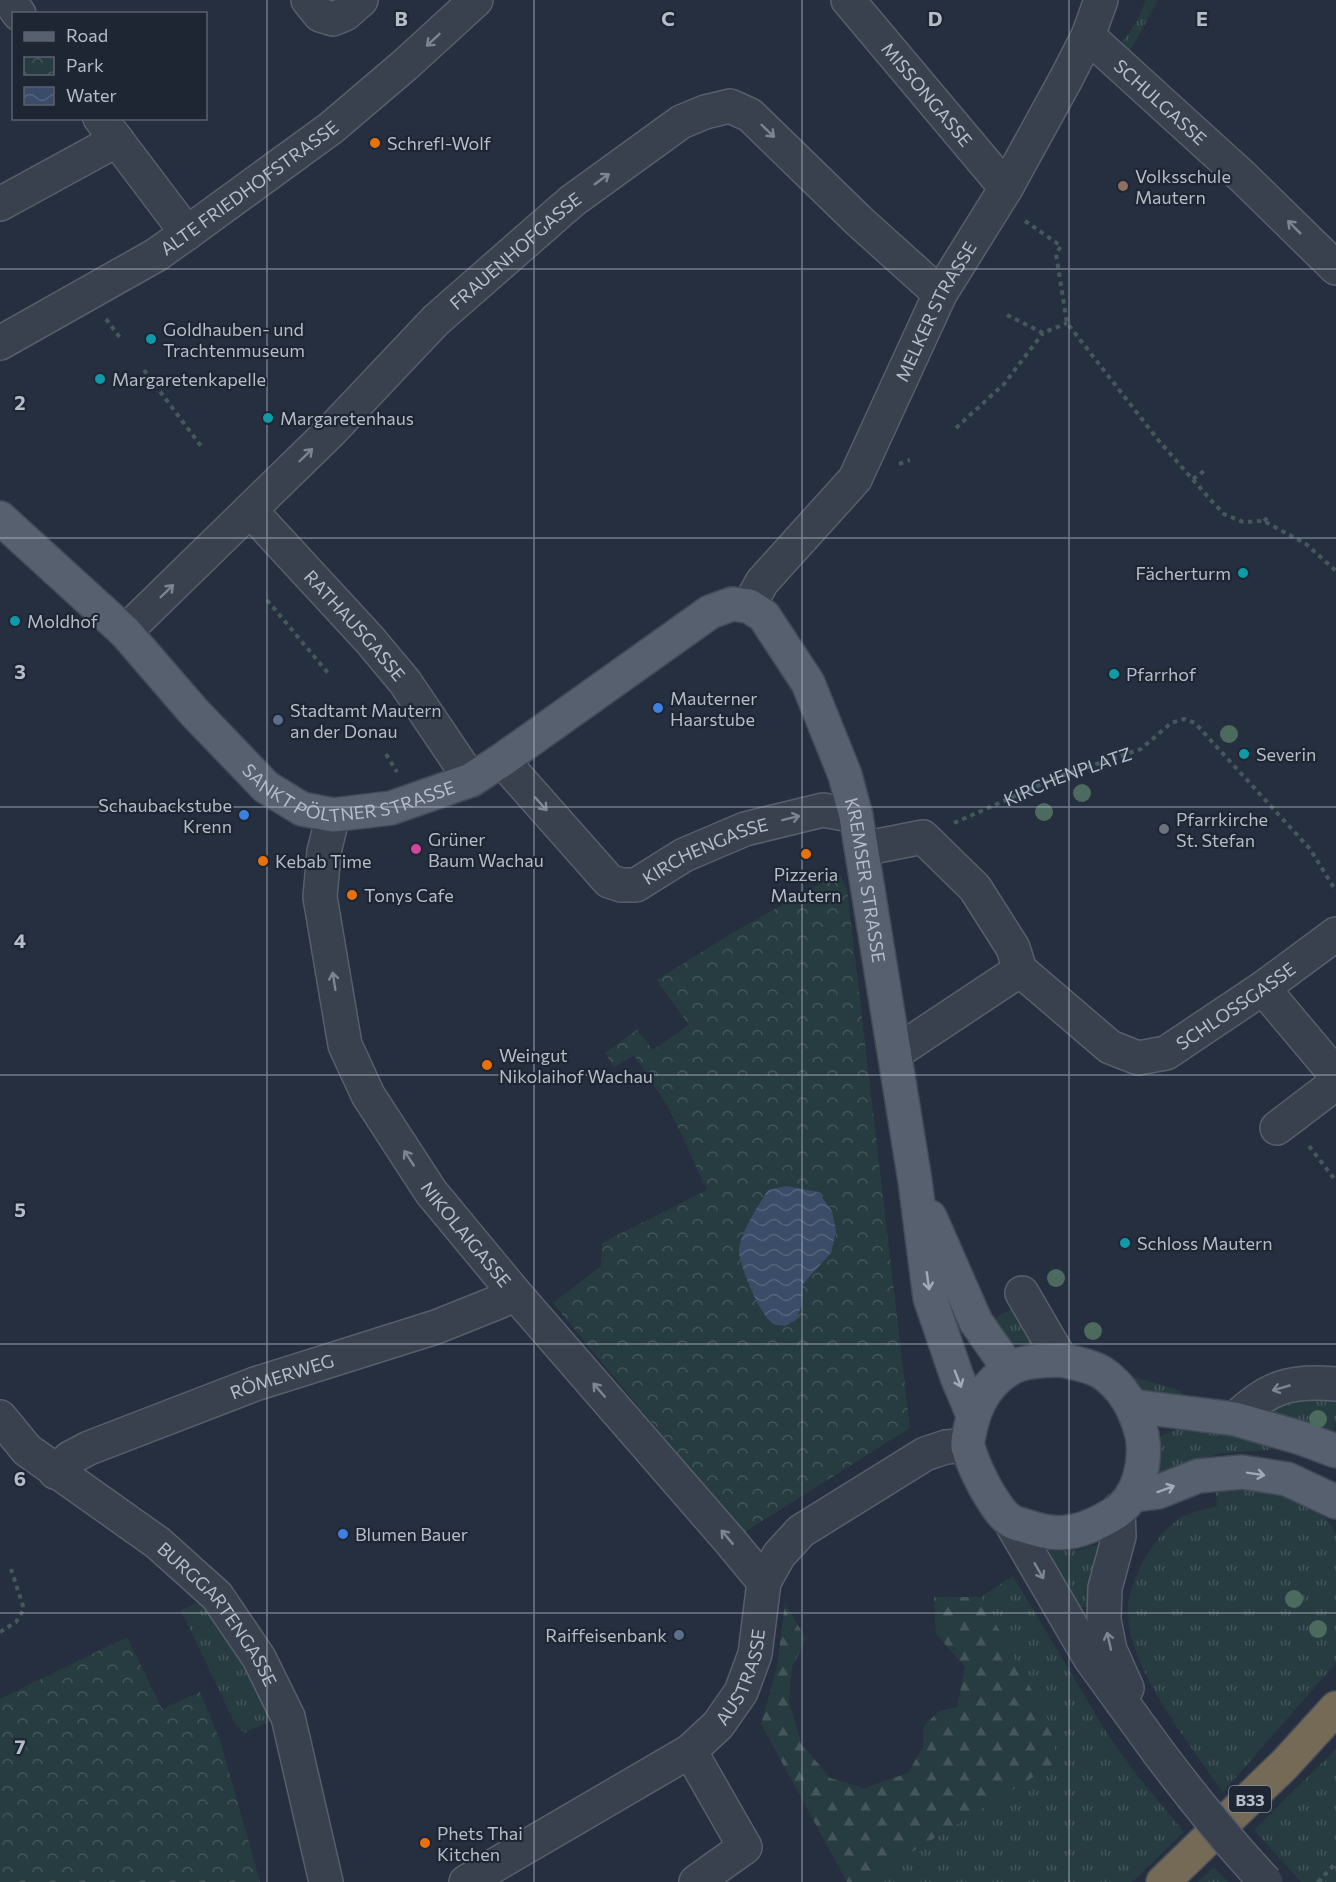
<svg xmlns="http://www.w3.org/2000/svg" width="1336" height="1882" font-family="Commissioner,sans-serif">
<defs>
<pattern id="grass-tufts" width="24" height="20" patternUnits="userSpaceOnUse" patternTransform="scale(1.5)"><rect width="24" height="20" fill="#273c40"/><path d="M3 7l-1-3M5 7V3M7 7l1-3M15 17l-1-3M17 17v-4M19 17l1-3" fill="none" stroke="#44565a"/></pattern>
<pattern id="forest-firs" width="22" height="20" patternUnits="userSpaceOnUse" patternTransform="scale(1.5)"><rect width="22" height="20" fill="#273c40"/><path d="M5 1l3.5 6h-7zM16 11l3.5 6h-7z" fill="#44565a"/></pattern>
<pattern id="park-crowns" width="20" height="18" patternUnits="userSpaceOnUse" patternTransform="scale(1.5)"><rect width="20" height="18" fill="#273c40"/><path d="M2 6a3 3 0 1 1 6 0M12 15a3 3 0 1 1 6 0" fill="none" stroke="#44565a"/></pattern>
<pattern id="water-waves" width="16" height="10" patternUnits="userSpaceOnUse" patternTransform="scale(1.5)"><rect width="16" height="10" fill="#3b4c68"/><path d="M0 5q4-4 8 0t8 0" fill="none" stroke="#55647c"/></pattern>
</defs>
<rect width="100%" height="100%" fill="#252f3f"/>
<g fill="url(#grass-tufts)">
<path d="M1146,0h12l-30,55 -4,-5 -2,-8 14,-19z"/>
<path d="M1017,1306l23,35c-26,7 -36,1 -53,-18z"/>
<path d="M1127,1375l55,16v12l-34,-7z"/>
<path d="M1309,1399l27,2v21l-4,13 -67,-24 16,-9z"/>
<path d="M1191,1425l81,18 -2,7 -49,3 -42,14 -24,11 3,-9 2,-30 2,-4z"/>
<path d="M1242,1486l44,7 38,22 12,19v129l-113,129c-33,-48 -99,-128 -95,-186 1,-15 8,-31 15,-44 8,-16 23,-35 39,-45 10,-5 24,-8 35,-11l-2,-17z"/>
<path d="M1099,1544l1,1 -9,62h-11l-32,-54 1,-2 29,-1z"/>
<path d="M1013,1576l95,159 29,40 47,57 -52,50h-269l193,-119 -3,-34 -72,-132z"/>
<path d="M203,1600l37,54 31,67 -27,12 -9,-9 -54,-114z"/>
<path d="M1336,1749v133h-35l-47,-52z"/>
<path d="M1214,1867l14,15h-30z"/>
</g>
<path fill="url(#forest-firs)" d="M934,1597h47l72,132 3,34 -193,119h-16l-86,-158 16,-57 8,-64 21,36 -14,28 -3,34 12,42 29,35 34,10 44,-15 15,-26 1,-21 15,-15 18,-4 8,-40 -29,-33z"/>
<g fill="url(#park-crowns)" fill-rule="evenodd">
<path d="M839,873l8,16 63,539 -167,105 -190,-230 48,-37 1,-23 105,-53 -37,-80 -36,-55 -20,12 -9,-14 32,-23 16,20 36,-25 -32,-45 75,-47zM831,1253l-28,31 -18,42 -14,-3 -11,-16z"/>
<path d="M127,1637l35,72 38,-17 21,51 39,139h-260v-183z"/>
</g>
<path fill="url(#water-waves)" d="M787,1186l31,6 14,19 4,20 -5,22 -28,31 -1,20 -6,16 -11,6c-4,-1 -10,-1 -13,-3 -12,-8 -35,-62 -33,-75 5,-22 18,-40 29,-58z"/>
<g fill="none" stroke-linecap="round" stroke-linejoin="round">
<g stroke="#575f6d" stroke-width="36">
<g id="minor">
<path d="M9,0l10,14"/>
<path d="M308,0l12,15 13,4 12,-5 16,-14"/>
<path id="s2" d="M848,0l158,188"/>
<path id="s3" d="M1088,36l155,141 93,91"/>
<path d="M100,118l87,115"/>
<path d="M0,204l117,-64"/>
<path id="s4" d="M0,343l156,-88 31,-22 144,-105 74,-63 71,-65"/>
<path id="s5" d="M250,510l119,129 36,43 66,98"/>
<path id="s6" d="M749,606l13,-24 93,-103 85,-185 66,-106 61,-111 21,-41 13,-36"/>
<path id="s7" d="M125,632l207,-202 104,-110 136,-119 109,-79 24,-10 25,-6 20,9 109,106 81,73"/>
<path id="s8" d="M502,760l107,121 12,4h15l48,-30 61,-26 78,-19 33,6"/>
<path id="s9" d="M333,815l-9,37 -4,45 25,148 23,50 63,97 82,99 217,250 34,41"/>
<path d="M862,849l61,-12 52,51 38,60 7,22"/>
<path id="s10" d="M1020,970l90,77 28,11 28,-5 97,-65 73,-54"/>
<path d="M1263,988l73,87"/>
<path d="M895,1053l125,-83"/>
<path d="M1277,1128l59,-45"/>
<path d="M1022,1293l39,67"/>
<path id="s11" d="M0,1417l27,33 131,93 59,53 42,62 29,59 38,165"/>
<path d="M1235,1419c33,-32 55,-39 101,-35"/>
<path id="s12" d="M55,1472l15,-14 19,-10 166,-64 181,-57 65,-26 12,-10"/>
<path d="M1118,1510l1,26 -14,52 -1,32 6,30 17,38"/>
<path d="M1010,1521l80,137 69,95"/>
<path d="M690,1751l55,96 -49,35"/>
<path id="s13" d="M466,1882l224,-131 28,-26 23,-33 14,-38 9,-72 15,-27 22,-24 124,-77 21,-7 21,-2"/>
</g>
</g>
<g stroke="#424a58" stroke-width="36">
<g id="major">
<path id="s14" d="M0,518l125,114 69,80 72,75 36,22 31,6 58,-7 80,-28 31,-20 208,-148 22,-8 17,2 15,10 44,67 37,92 11,41 59,365 15,117 27,79 16,38"/>
<path d="M930,1217l46,105 33,47"/>
<path d="M1061,1360c13,3 28,5 40,12 22,14 35,39 41,63 5,27 -3,62 -27,78 -29,18 -53,26 -86,14 -6,-2 -13,-3 -18,-6 -10,-6 -19,-22 -25,-32 -7,-13 -14,-27 -18,-42 -1,-5 1,-12 2,-17 5,-25 16,-46 38,-60 15,-10 36,-9 53,-10z"/>
<path d="M1132,1406l103,13 66,19 35,13"/>
<path d="M1132,1495l26,-3 40,-16 44,-4 45,7 49,23"/>
</g>
</g>
<g stroke="#444c5a" stroke-width="36">
<path id="highway" d="M1163,1882l122,-118 51,-56"/>
</g>
<g stroke="#45595d" stroke-width="4" stroke-dasharray="4.5 4.5" stroke-linecap="butt">
<path d="M1025,221l36,25 -5,8 11,69 92,118 50,57 15,16 19,8 21,-1 42,23 30,27"/>
<path d="M1007,315l36,18 24,-10"/>
<path d="M106,319l15,20"/>
<path d="M144,370l57,76"/>
<path d="M956,428l48,-44 39,-51"/>
<path d="M899,464l11,-4"/>
<path d="M1193,479l11,-8"/>
<path d="M1264,521l5,-5"/>
<path d="M267,600l61,73"/>
<path d="M386,754l11,18"/>
<path id="s1" d="M954,823l104,-46 83,-28 30,-26 13,-4 11,4 115,126 26,42"/>
<path d="M1309,1146l27,35"/>
<path d="M0,1632l16,-10 8,-13 -13,-40"/>
<path d="M1318,1882l18,-19"/>
</g>
<use href="#minor" stroke="#39414f" stroke-width="33"/>
<use href="#major" stroke="#57606f" stroke-width="33"/>
<use href="#highway" stroke="#756a56" stroke-width="33"/>
<g stroke="#575f6d" stroke-width="36" stroke-linecap="butt">
<path id="minor-bridge" d="M1159,1753c34,45 68,88 107,129"/>
</g>
<use href="#minor-bridge" stroke="#39414f" stroke-width="33"/>
</g>
<g fill="#4c6a5e">
<circle cx="1229" cy="734" r="9"/>
<circle cx="1082" cy="793" r="9"/>
<circle cx="1044" cy="812" r="9"/>
<circle cx="1056" cy="1278" r="9"/>
<circle cx="1093" cy="1331" r="9"/>
<circle cx="1318" cy="1419" r="9"/>
<circle cx="1294" cy="1599" r="9"/>
<circle cx="1318" cy="1629" r="9"/>
</g>
<defs><path id="oneway-shaft" d="M-6 0H5M1.5-3L5.5 0L1.5 3" fill="none" stroke-width="1.6" stroke-linecap="round" stroke-linejoin="round" transform="scale(1.5)"/></defs>
<g stroke="#7d8593">
<use href="#oneway-shaft" transform="translate(433 40) rotate(137)"/>
<use href="#oneway-shaft" transform="translate(768 131) rotate(44)"/>
<use href="#oneway-shaft" transform="translate(602 179) rotate(-36)"/>
<use href="#oneway-shaft" transform="translate(1294 227) rotate(-135)"/>
<use href="#oneway-shaft" transform="translate(306 455) rotate(-44)"/>
<use href="#oneway-shaft" transform="translate(167 591) rotate(-44)"/>
<use href="#oneway-shaft" transform="translate(541 804) rotate(48)"/>
<use href="#oneway-shaft" transform="translate(791 818) rotate(-14)"/>
<use href="#oneway-shaft" transform="translate(334 981) rotate(-99)"/>
<use href="#oneway-shaft" transform="translate(409 1158) rotate(-123)"/>
<use href="#oneway-shaft" transform="translate(1281 1388) rotate(164)"/>
<use href="#oneway-shaft" transform="translate(599 1390) rotate(-131)"/>
<use href="#oneway-shaft" transform="translate(727 1537) rotate(-130)"/>
<use href="#oneway-shaft" transform="translate(1039 1571) rotate(60)"/>
<use href="#oneway-shaft" transform="translate(1109 1641) rotate(-103)"/>
</g>
<g stroke="#a2aab8">
<use href="#oneway-shaft" transform="translate(928 1281) rotate(82)"/>
<use href="#oneway-shaft" transform="translate(958 1379) rotate(69)"/>
<use href="#oneway-shaft" transform="translate(1256 1474) rotate(9)"/>
<use href="#oneway-shaft" transform="translate(1166 1489) rotate(-20)"/>
</g>
<path fill="none" stroke="#b5bcca" stroke-width="1.5" stroke-opacity="0.55" d="M267,0v1882M534,0v1882M802,0v1882M1069,0v1882M0,269h1336M0,538h1336M0,807h1336M0,1075h1336M0,1344h1336M0,1613h1336"/>
<g fill="#e8710a" stroke="#1e2634" stroke-width="2">
<circle cx="375" cy="143" r="6"/>
<circle cx="806" cy="854" r="6"/>
<circle cx="263" cy="861" r="6"/>
<circle cx="352" cy="895" r="6"/>
<circle cx="487" cy="1065" r="6"/>
<circle cx="425" cy="1843" r="6"/>
</g>
<circle fill="#8d6e63" stroke="#1e2634" stroke-width="2" cx="1123" cy="186" r="6"/>
<g fill="#0f9aa8" stroke="#1e2634" stroke-width="2">
<circle cx="151" cy="339" r="6"/>
<circle cx="100" cy="379" r="6"/>
<circle cx="268" cy="418" r="6"/>
<circle cx="1243" cy="573" r="6"/>
<circle cx="15" cy="621" r="6"/>
<circle cx="1114" cy="674" r="6"/>
<circle cx="1244" cy="754" r="6"/>
<circle cx="1125" cy="1243" r="6"/>
</g>
<g fill="#3f7fe0" stroke="#1e2634" stroke-width="2">
<circle cx="658" cy="708" r="6"/>
<circle cx="244" cy="815" r="6"/>
<circle cx="343" cy="1534" r="6"/>
</g>
<g fill="#5c6f8a" stroke="#1e2634" stroke-width="2">
<circle cx="278" cy="720" r="6"/>
<circle cx="679" cy="1635" r="6"/>
</g>
<circle fill="#6b7280" stroke="#1e2634" stroke-width="2" cx="1164" cy="829" r="6"/>
<circle fill="#d1479c" stroke="#1e2634" stroke-width="2" cx="416" cy="849" r="6"/>
<g text-anchor="middle" dominant-baseline="central" stroke-width="4.5" stroke-linejoin="round" paint-order="stroke">
<rect fill="#1e2634" stroke="#888f9d" stroke-width="1.5" x="1229" y="1786" width="42" height="26" rx="4.5"/>
<g font-size="16" font-weight="bold" fill="#b5bcca">
<text x="1250" y="1799">B33</text>
</g>
<g font-size="18" fill="#b5bcca" stroke="#1e2634">
<text stroke="none"><textPath href="#s2" startOffset="123">MISSONGASSE</textPath></text>
<text stroke="none"><textPath href="#s3" startOffset="98">SCHULGASSE</textPath></text>
<text stroke="none"><textPath href="#s4" startOffset="294">ALTE FRIEDHOFSTRASSE</textPath></text>
<text stroke="none"><textPath href="#s7" startOffset="546">FRAUENHOFGASSE</textPath></text>
<text stroke="none"><textPath href="#s6" startOffset="352">MELKER STRASSE</textPath></text>
<text stroke="none"><textPath href="#s5" startOffset="156">RATHAUSGASSE</textPath></text>
<text stroke="none"><textPath href="#s14" startOffset="464">SANKT PÖLTNER STRASSE</textPath></text>
<text stroke="none"><textPath href="#s1" startOffset="123">KIRCHENPLATZ</textPath></text>
<text stroke="none"><textPath href="#s8" startOffset="267">KIRCHENGASSE</textPath></text>
<text stroke="none"><textPath href="#s14" startOffset="1233">KREMSER STRASSE</textPath></text>
<text stroke="none"><textPath href="#s10" startOffset="261">SCHLOSSGASSE</textPath></text>
<text stroke="none"><textPath href="#s9" startOffset="459">NIKOLAIGASSE</textPath></text>
<text stroke="none"><textPath href="#s12" startOffset="248">RÖMERWEG</textPath></text>
<text stroke="none"><textPath href="#s11" startOffset="297">BURGGARTENGASSE</textPath></text>
<text stroke="none"><textPath href="#s13" startOffset="352">AUSTRASSE</textPath></text>
</g>
<g font-size="18" fill="#b5bcca" stroke="#1e2634" text-anchor="start">
<text x="387" y="143">Schrefl-Wolf</text>
<text x="1135" y="176">Volksschule<tspan x="1135" dy="21">Mautern</tspan></text>
<text x="163" y="329">Goldhauben- und<tspan x="163" dy="21">Trachtenmuseum</tspan></text>
<text x="112" y="379">Margaretenkapelle</text>
<text x="280" y="418">Margaretenhaus</text>
<text x="1231" y="573" text-anchor="end">Fächerturm</text>
<text x="27" y="621">Moldhof</text>
<text x="1126" y="674">Pfarrhof</text>
<text x="670" y="698">Mauterner<tspan x="670" dy="21">Haarstube</tspan></text>
<text x="290" y="710">Stadtamt Mautern<tspan x="290" dy="21">an der Donau</tspan></text>
<text x="1256" y="754">Severin</text>
<text x="232" y="805" text-anchor="end">Schaubackstube<tspan x="232" dy="21">Krenn</tspan></text>
<text x="1176" y="819">Pfarrkirche<tspan x="1176" dy="21">St. Stefan</tspan></text>
<text x="428" y="839">Grüner<tspan x="428" dy="21">Baum Wachau</tspan></text>
<text x="275" y="861">Kebab Time</text>
<text x="806" y="874" text-anchor="middle">Pizzeria<tspan x="806" dy="21">Mautern</tspan></text>
<text x="364" y="895">Tonys Cafe</text>
<text x="499" y="1055">Weingut<tspan x="499" dy="21">Nikolaihof Wachau</tspan></text>
<text x="1137" y="1243">Schloss Mautern</text>
<text x="355" y="1534">Blumen Bauer</text>
<text x="667" y="1635" text-anchor="end">Raiffeisenbank</text>
<text x="437" y="1833">Phets Thai<tspan x="437" dy="21">Kitchen</tspan></text>
</g>
</g>
<g font-size="20" text-anchor="middle" font-weight="bold" fill="#b5bcca" stroke="#1e2634" stroke-width="4.5" stroke-linejoin="round" paint-order="stroke">
<text x="401" y="26">B</text>
<text x="668" y="26">C</text>
<text x="935" y="26">D</text>
<text x="1202" y="26">E</text>
<text x="20" y="410">2</text>
<text x="20" y="679">3</text>
<text x="20" y="948">4</text>
<text x="20" y="1217">5</text>
<text x="20" y="1486">6</text>
<text x="20" y="1754">7</text>
</g>
<rect x="12" y="12" width="195" height="108" fill="#1e2634" stroke="#5a6270" stroke-width="1.5"/>
<rect x="24" y="32" width="30" height="9" fill="#57606f" stroke="#5a6270" stroke-width="1.5"/>
<text x="66" y="42" font-size="18" fill="#b5bcca">Road</text>
<rect x="24" y="57" width="30" height="18" fill="url(#park-crowns)" stroke="#5a6270" stroke-width="1.5"/>
<text x="66" y="72" font-size="18" fill="#b5bcca">Park</text>
<rect x="24" y="87" width="30" height="18" fill="url(#water-waves)" stroke="#5a6270" stroke-width="1.5"/>
<text x="66" y="102" font-size="18" fill="#b5bcca">Water</text>
</svg>
